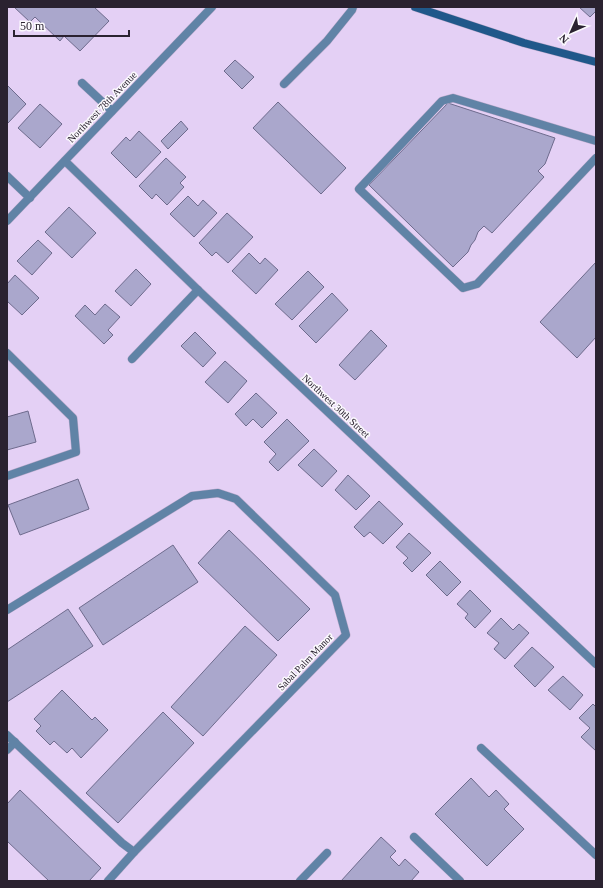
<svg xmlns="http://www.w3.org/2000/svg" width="603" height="888" font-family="Georgia,serif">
<rect width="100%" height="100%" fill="#e4d0f5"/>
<g fill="#aaa7cc" stroke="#6e6b8d">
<path d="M14,7h80l15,14 -29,30 -16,-15 -4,5 -25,-24 -5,5z"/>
<path d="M579,7h17v4l-6,6z"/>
<path d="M235,60l19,17 -12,12 -18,-18z"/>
<path d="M7,85l19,19 -18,19 -1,-1z"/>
<path d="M278,102l68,66 -25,26 -68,-66z"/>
<path d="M448,103l107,35 -10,26 -7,7 6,6 -52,56 -8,-7 -6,6 -3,8 -4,5 -3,7 -15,15 -84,-82z"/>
<path d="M40,104l22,20 -22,24 -22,-20z"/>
<path d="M181,121l7,8 -20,20 -7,-8z"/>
<path d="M139,131l22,21 -25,26 -25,-25 15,-16 4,4z"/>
<path d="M166,158l20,19 -6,6 4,4 -17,18 -11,-11 -4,5 -13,-13z"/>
<path d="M188,196l10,10 5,-6 14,13 -23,24 -24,-23z"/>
<path d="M69,207l27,26 -24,25 -27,-26z"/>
<path d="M227,213l26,24 -25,26 -12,-11 -4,4 -13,-13z"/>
<path d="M38,240l14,13 -20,22 -15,-14z"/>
<path d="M249,253l11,11 5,-6 13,12 -22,24 -24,-23z"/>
<path d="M596,262v75l-19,21 -37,-36z"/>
<path d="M136,269l15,15 -20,22 -16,-15z"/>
<path d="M308,271l16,16 -32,33 -17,-16z"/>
<path d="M15,275l24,23 -17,17 -15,-14v-17z"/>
<path d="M332,293l16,17 -32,33 -17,-17z"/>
<path d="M105,304l15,13 -12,13 5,5 -9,9 -29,-28 10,-11 10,10z"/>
<path d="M371,330l16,16 -32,34 -16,-15z"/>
<path d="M195,332l21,21 -13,14 -22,-21z"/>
<path d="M225,361l22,20 -19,22 -23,-21z"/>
<path d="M256,393l21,20 -15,15 -9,-9 -7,7 -11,-12z"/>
<path d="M28,411l8,31 -29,8v-33z"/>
<path d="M287,419l22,22 -31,30 -9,-9 7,-8 -12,-12z"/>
<path d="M314,449l23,22 -15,16 -24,-22z"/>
<path d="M348,475l22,21 -14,14 -21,-20z"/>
<path d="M78,479l11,30 -69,26 -12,-30z"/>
<path d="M379,501l24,23 -20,20 -13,-12 -6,5 -10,-10z"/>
<path d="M229,530l81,79 -32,32 -80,-78z"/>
<path d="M409,533l22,20 -19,19 -9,-9 5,-5 -12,-11z"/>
<path d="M173,545l25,37 -95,63 -24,-37z"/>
<path d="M440,561l21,21 -14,14 -21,-21z"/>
<path d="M470,590l21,21 -16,17 -10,-10 3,-4 -11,-10z"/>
<path d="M68,609l25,37 -86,56v-52z"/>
<path d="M501,618l12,12 6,-6 10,9 -24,26 -11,-10 5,-6 -12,-10z"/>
<path d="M245,626l32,29 -74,81 -32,-29z"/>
<path d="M532,647l22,20 -19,20 -21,-21z"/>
<path d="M563,676l20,19 -13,15 -22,-20z"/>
<path d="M62,690l30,30 3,-3 13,13 -27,28 -9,-10 -5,5 -13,-12 -4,4 -14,-14 5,-5 -7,-7z"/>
<path d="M593,704l3,3v44l-15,-14 9,-9 -11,-10z"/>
<path d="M163,712l31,31 -76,80 -32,-30z"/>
<path d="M471,778l18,19 7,-7 13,14 -5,5 20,20 -37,37 -52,-52z"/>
<path d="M20,790l81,78 -12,13h-40l-42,-40v-37z"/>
<path d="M381,837l15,14 -6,6 9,9 6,-7 14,13 -8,9h-70z"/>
</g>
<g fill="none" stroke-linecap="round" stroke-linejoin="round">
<g stroke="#bfadce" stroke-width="9">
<g id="service">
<path d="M82,83l30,28"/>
<path d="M284,84l43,-43 25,-31 1,-3"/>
<path d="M596,141l-143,-43 -11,3 -83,88 104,99 14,-4 119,-126"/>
<path d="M7,353l66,65 3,34 -69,24"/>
<path d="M481,748l115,107"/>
<path d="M414,837l46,44"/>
<path d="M108,881l26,-29"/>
<path d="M300,881l27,-28"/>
</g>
</g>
<g stroke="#bfadce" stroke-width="9">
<g id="minor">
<path d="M65,161l133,129 398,374"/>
<path d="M7,176l23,22"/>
<path d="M7,221l205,-214"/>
<path d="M132,359l66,-69"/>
<path d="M7,610l185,-114 26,-3 18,6 99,96 11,40 -212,217 -12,-9 -115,-108"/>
<path d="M7,750l8,-8"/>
</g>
</g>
<g stroke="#bfadce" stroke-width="9">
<path id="secondary" d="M415,7l109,36 72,19"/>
</g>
<use href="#service" stroke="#6083a6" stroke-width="8"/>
<use href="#minor" stroke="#6083a6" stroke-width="8"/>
<use href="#secondary" stroke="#20588a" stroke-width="8"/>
</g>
<g text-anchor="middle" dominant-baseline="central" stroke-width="3" stroke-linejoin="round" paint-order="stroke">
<g font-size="10" fill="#2a2230" stroke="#fbf9fd">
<text transform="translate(102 107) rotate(-46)">Northwest 78th Avenue</text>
<text transform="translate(336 406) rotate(43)">Northwest 30th Street</text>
<text transform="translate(305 662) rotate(-46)">Sabal Palm Manor</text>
</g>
</g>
<rect width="603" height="888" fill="none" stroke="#2a2230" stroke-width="16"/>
<g transform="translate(571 32) rotate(225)" stroke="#fbf9fd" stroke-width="3" paint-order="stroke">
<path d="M0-3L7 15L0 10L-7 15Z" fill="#2a2230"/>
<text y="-6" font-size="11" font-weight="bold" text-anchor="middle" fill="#2a2230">N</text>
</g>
<path d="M14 30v6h115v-6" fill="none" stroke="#2a2230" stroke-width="2"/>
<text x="20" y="30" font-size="12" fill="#2a2230" stroke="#fbf9fd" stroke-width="3" paint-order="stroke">50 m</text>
</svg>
